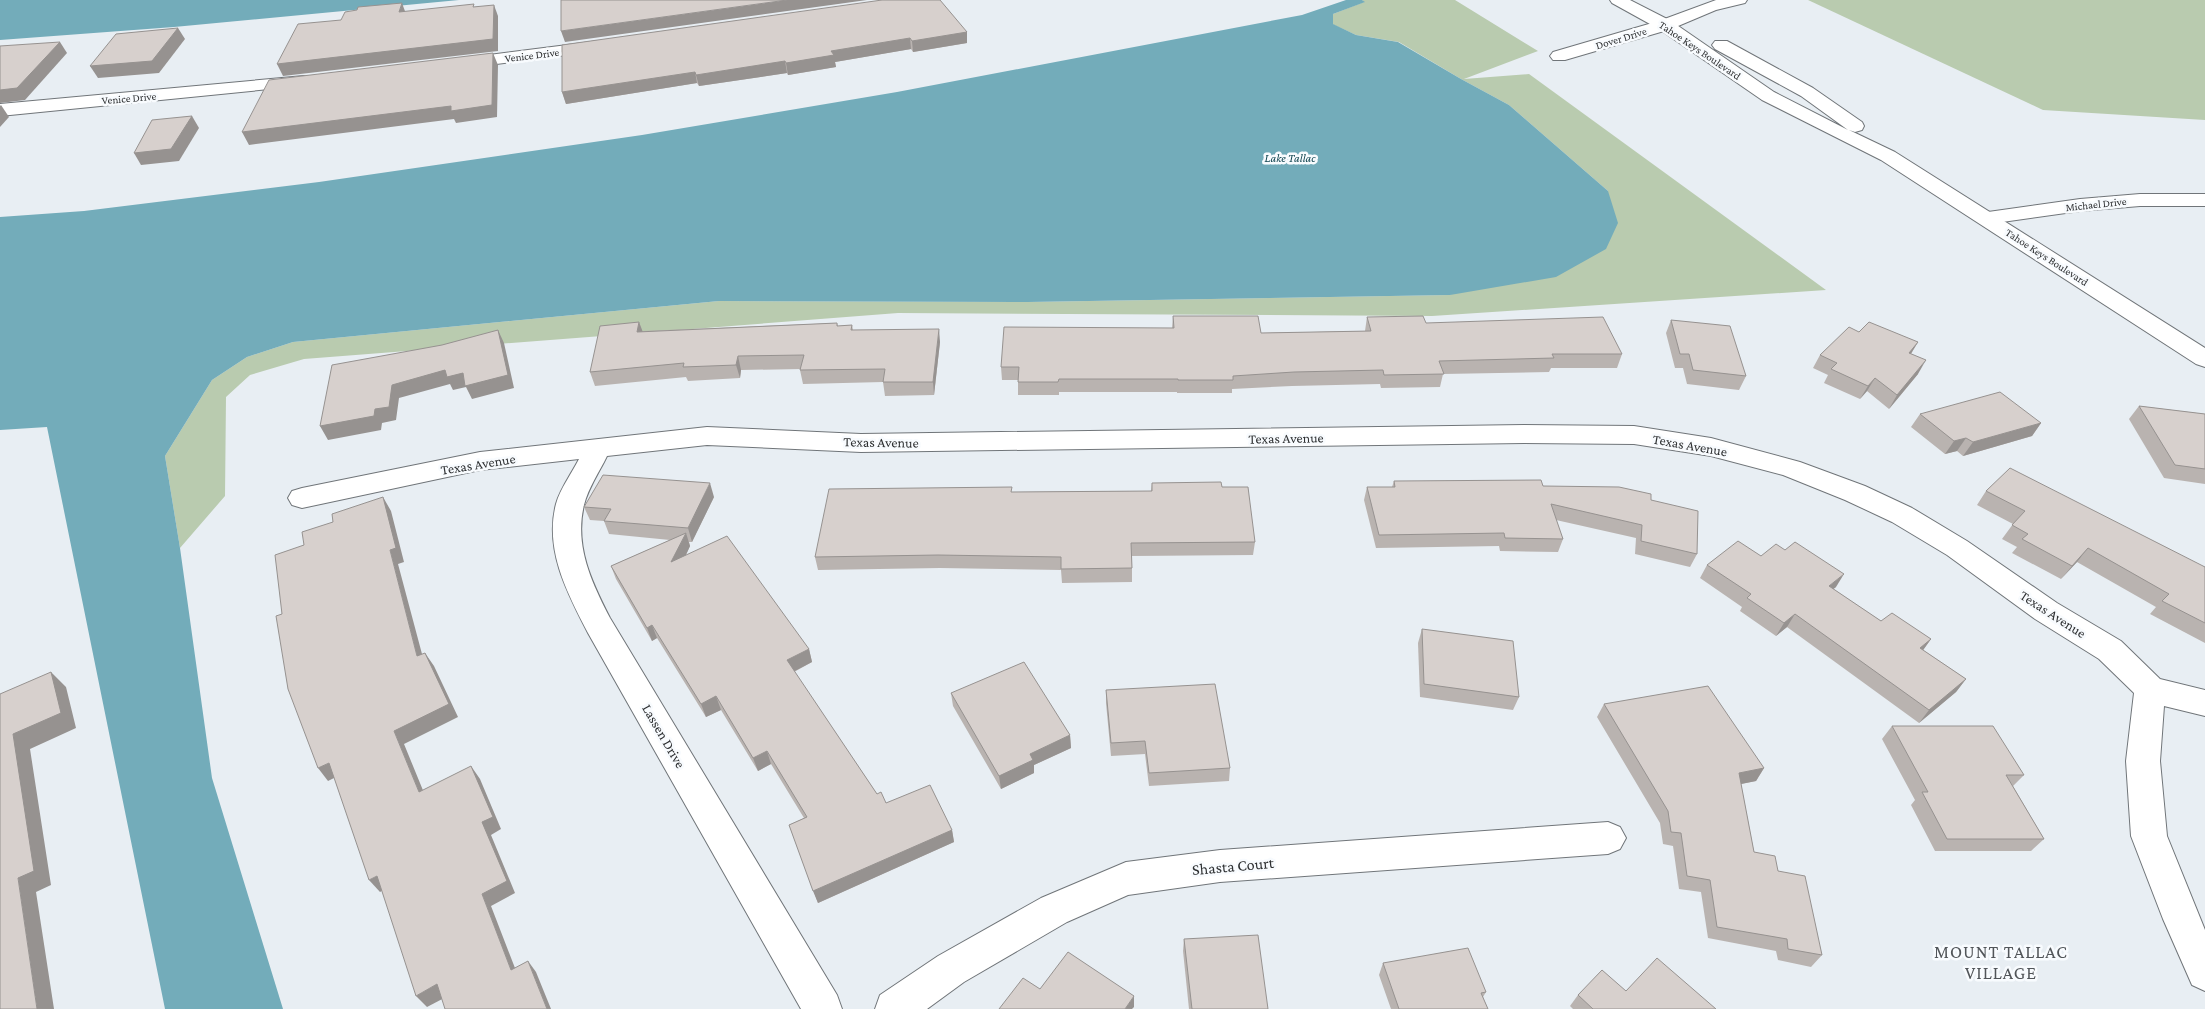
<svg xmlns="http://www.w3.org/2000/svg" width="2205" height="1009" font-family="'Crimson Pro',serif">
<rect width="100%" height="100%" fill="#e8eef3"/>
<g fill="#b9cbaf">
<path d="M1362,0h93l83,51 -74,28 65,-5 297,216 -394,26 -534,-3 -594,46 -54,16 -24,22 -1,99 -45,52 -15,-92 47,-76 35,-23 46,-15 426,-41 309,1 422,-7 158,-104 -99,-86 -48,-26 -62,-37 -43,-7 -24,-11 1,-10 31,-12z"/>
<path d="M1808,0h397v120l-162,-10z"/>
</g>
<g fill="#73acba">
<path d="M0,0h459l-285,27 -174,13z"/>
<path d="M1346,0h16l3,2 -32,12v10l23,11 42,7 63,37 48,26 99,86 10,32 -12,26 -50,28 -106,18 -422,7 -309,-1 -426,41 -46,15 -35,23 -47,76 15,92 32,230 71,231h-118l-118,-582 -47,3v-213l84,-6 235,-29 323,-47 255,-43 405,-77z"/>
</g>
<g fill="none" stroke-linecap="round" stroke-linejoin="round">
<g stroke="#707579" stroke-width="2">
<g id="minor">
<path d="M1716,0h31l-2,3 -29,7 -45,19 -106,31h-12l-3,-4 3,-4 106,-31z"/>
<path d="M2140,194h65v12h-65l-60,5 -92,13 -7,-2 -4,-4 4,-4 7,-2 92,-13z"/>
<path d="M1524,425l110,1 77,12 89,24 65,24 47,22 55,33 90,62 64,38 39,38 45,11v26l-41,-10 -4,55 7,75 38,94v61l-13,-6 -29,-66 -32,-83 -5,-75 8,-68 -35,-34 -64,-40 -88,-64 -55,-33 -47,-22 -62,-25 -72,-19 -77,-12 -110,-1 -663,9 -154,-7 -100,11c-7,15 -19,32 -23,49 -10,41 8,78 26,113l227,377 5,14h-41l-213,-376c-20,-39 -44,-83 -32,-129 4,-15 16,-31 23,-45l-99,11 -178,38 -10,-3 -4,-7 4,-7 10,-3 178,-36 227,-25 154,7z"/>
<path d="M1608,822l12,5 6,11 -6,11 -12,5 -388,28 -92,13 -61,27 -103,60 -37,27h-52l5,-14 58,-39 103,-58 85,-36 94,-12z"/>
</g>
</g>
<g stroke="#707579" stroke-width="2">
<g id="tertiary">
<path d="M1610,0h20l41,21 103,71 74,38 -47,-34 -86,-47 -3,-4 3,-4h12l86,47 49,34 2,4 -2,4 -7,2 -6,-2 46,22 310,196v19l-9,-3 -315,-204 -119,-60 -103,-71 -47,-26z"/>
<path d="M599,41l6,1 3,4 -3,4 -147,19 -6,-1 -3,-4 3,-4 6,-1z"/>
<path d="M304,76l6,1 3,4 -3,4 -310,31v-12z"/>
</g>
</g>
<use href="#minor" fill="#fff" fill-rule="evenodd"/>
<use href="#tertiary" fill="#fff" fill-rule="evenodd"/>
</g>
<g fill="#b9b3b0">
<path d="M882,0l85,32v11l-54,9 -2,-3 -76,13 1,5 -48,8 -1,-2 -88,13 -2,-3 -131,21 -4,-12z"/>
<path d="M1173,316l88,17 104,-2 2,-14 59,6 196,31 -5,14h-66l-2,4 -106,2 -3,13 -59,1 -1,-4 -88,2 -60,3v4h-55v-1h-118v3h-41v-15h-16l-1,-13 171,-39z"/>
<path d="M1671,320l75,56 -7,14 -52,-6 -4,-16h-8l-9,-35z"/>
<path d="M639,322l3,9 195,-8 1,3 14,-1 1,5 87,12 -6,53 -49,1 -2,-14 -80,2 -3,-14 1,-1 -60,1 -1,8 -52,3 -2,-4 -91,9 -5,-14z"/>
<path d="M1859,332l59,10 -7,12 7,20 -29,35 -22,-18 -7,8 -36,-16 4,-8 -15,-7 7,-13z"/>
<path d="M2139,406l66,8v70l-41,-6 -35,-59z"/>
<path d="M1920,414l121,9 -9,13 -69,20 -6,-5 -12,3 -34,-27z"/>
<path d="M1394,481l149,5 108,14 46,54 -7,13 -55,-13 1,-16 -80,-18 7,19 -5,13 -58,-1 -1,-5 -123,2 -12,-48 3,-13h25z"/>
<path d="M1152,483l70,4 33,55 -2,13 -121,1v26l-70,1 -1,-13 -121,-2 -122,2 -3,-13 197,-65 139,-1z"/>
<path d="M1986,491l219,76v76l-55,-29 6,-7 -79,-45 -16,17 -49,-26 5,-6 -15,-8 11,-15 -36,-19z"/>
<path d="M714,497l-22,45h-3l1,4 -4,9 123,94 3,13 -18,10 83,122 9,9 66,27 2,12 -136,61 -29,-78 15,-7 -33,-54 -13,7 -37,-61 -15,7 -49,-79 -5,3 -36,-62 -5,-13 59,-26 -61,-6 -5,-13 -14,-1 -6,-13z"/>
<path d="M1761,556l75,31 -3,2 48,32 50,18 -8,11 43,29 -10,13 -37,31 -132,-96 -11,9 -36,-25 2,-4 -42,-29 7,-13z"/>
<path d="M1422,629l97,68 -6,13 -93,-13 -2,-54z"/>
<path d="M1106,690l124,78 -1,13 -80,5 -4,-32 -34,2 -5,-53z"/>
<path d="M951,693l119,42 1,13 -37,17v8l-33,16 -48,-83z"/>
<path d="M1604,704l160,64 -8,13 -15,3 13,68 24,19 44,84 -11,12 -33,-7 -2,-9 -68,-13 -7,-46 -22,-3 -6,-43 -10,-2 -3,-21 -63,-106z"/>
<path d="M1892,726l132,49 -11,11 31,53 -13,12h-96l-24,-46 4,-5 -33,-61z"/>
<path d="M1184,939l84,70h-79l-6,-58z"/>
<path d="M1383,963l103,29 -3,5 5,12h-97l-12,-34z"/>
<path d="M1626,991l90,18h-143l-3,-3 8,-11z"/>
</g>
<g fill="#969290">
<path d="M787,0h80l-302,42 -4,-11z"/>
<path d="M402,3l4,11 -7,-2z"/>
<path d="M494,5l4,11v35l-215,25 -6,-12z"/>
<path d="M178,28l7,11 -26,34 -61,5 -8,-12z"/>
<path d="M967,32v11l-54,9 -1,-11z"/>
<path d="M910,38l1,11 -76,13 1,5 -48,8 -2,-12 45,-12z"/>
<path d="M60,42l7,11 -42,47 -25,3v-13z"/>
<path d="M493,53l5,12 -1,52 -41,6 -2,-4 -205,26 -7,-13z"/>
<path d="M785,61l2,12 -88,13 -3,-11z"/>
<path d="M695,72l2,11 -131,21 -4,-12z"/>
<path d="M1,105l8,12 -9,10v-21z"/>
<path d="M192,116l7,12 -20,33 -38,4 -7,-12z"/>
<path d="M639,322l5,13 -7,-3z"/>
<path d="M939,329l1,13 -6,53 -1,-13z"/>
<path d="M498,330l6,13 10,45 -42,11 -6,-12 -13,3 -3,-6 -51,14 -3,22 -14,3 -1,7 -53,10 -8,-14 55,-17 17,-24z"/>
<path d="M1918,342l-8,13 -1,-2z"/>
<path d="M738,356l3,14 -1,8 -4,-13z"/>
<path d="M1926,360l-8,14 -29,35 8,-14z"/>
<path d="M1875,378l-8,13 -7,8 8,-13z"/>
<path d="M2041,423l-9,13 -69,20 10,-14z"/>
<path d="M1966,438l-9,13 -12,3 9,-13z"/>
<path d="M710,483l4,14 -22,45 -4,-14z"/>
<path d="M383,497l8,14 13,51 -6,2 28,105 -9,-13 -27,-106z"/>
<path d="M686,533l4,13 -14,30 -5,-14z"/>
<path d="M2088,548l-11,14 -16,17 11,-13z"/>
<path d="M1844,574l-8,13 -15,12 8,-13z"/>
<path d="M1795,614l-8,13 -11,9 8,-13z"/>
<path d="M652,625l5,13 -5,3 -5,-13z"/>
<path d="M1931,639l-10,14 -1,-5z"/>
<path d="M809,649l3,13 -21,11 -4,-13z"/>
<path d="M425,653l9,13 24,51 -54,27 25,61 -10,-13 -25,-61z"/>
<path d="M51,672l15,15 10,41 -46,21 21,136 -15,7 18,117h-17l-19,-131 -5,-144z"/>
<path d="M1966,679l-10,13 -37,31 10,-13z"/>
<path d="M716,696l5,14 -15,7 -5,-13z"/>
<path d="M1070,735l1,13 -37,17v8l-33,16 -2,-13 31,-22z"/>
<path d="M767,751l4,13 -13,7 -5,-13z"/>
<path d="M329,763l11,12 -12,6 -10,-13z"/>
<path d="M471,766l9,13 21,50 -10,6 24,58 -24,13 29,75 -9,-11 -29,-76v-72z"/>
<path d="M1764,768l-8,13 -25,5 8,-13z"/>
<path d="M952,830l2,12 -136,61 -5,-12z"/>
<path d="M377,876l10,12 -7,4 -11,-12z"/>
<path d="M528,961l8,11 15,37h-4z"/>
<path d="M437,984l11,12 -21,11 -11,-11z"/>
<path d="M1134,996v11l-2,2h-7z"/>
</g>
<g fill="#d7d0cd" stroke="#969290">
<path d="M561,0h226l-226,31z"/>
<path d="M882,0h58l27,32 -55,9 -2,-3 -79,13 3,4 -48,8 -1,-2 -89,14 -1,-3 -133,20v-47z"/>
<path d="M402,3l-3,9 75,-8 -1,3 21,-2 -1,34 -216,25 21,-40 43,-4 4,-8 12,-2 1,-3z"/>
<path d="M178,28l-26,33 -62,5 26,-32z"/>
<path d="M60,42l-43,46 -17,2v-44z"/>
<path d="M493,53l-1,52 -41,6v-5l-209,26 27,-52z"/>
<path d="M192,116l-21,33 -37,4 18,-33z"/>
<path d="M1173,316h85l3,17 110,-2 -4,-14 56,-1 3,7 177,-6 19,37h-70l2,4 -115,3 5,13 -60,1 -1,-5 -89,2 -61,4v4h-55v-1h-119l-1,3h-40l1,-15h-18l3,-40 170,1z"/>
<path d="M1671,320l59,6 16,50 -53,-6 -4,-16h-9z"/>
<path d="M639,322l-2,10 200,-9v3l15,-1 -1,5 88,-1 -6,53h-50l2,-13 -85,1 4,-15 -66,1 -2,9 -53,2 1,-4 -94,9 10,-46z"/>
<path d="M1869,322l49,20 -9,11 17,7 -29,35 -22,-17 -7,8 -37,-17 6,-6 -17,-8 29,-28 10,5z"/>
<path d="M498,330l10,45 -43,11 -2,-13 -16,4 -2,-7 -53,15 -3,22 -14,2 -1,7 -54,10 12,-61 110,-20z"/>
<path d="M2000,392l41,31 -68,19 -7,-4 -12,3 -34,-27z"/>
<path d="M2139,406l66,8v55l-30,-4z"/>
<path d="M2010,468l195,99v56l-43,-22 7,-7 -81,-46 -16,18 -50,-27 6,-5 -16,-9 13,-14 -39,-20z"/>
<path d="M603,475l107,8 -22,45 -84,-7 7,-12 -27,-2z"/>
<path d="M1541,480l2,6 76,1 32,7v6l47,11 -1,43 -56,-13 1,-16 -91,-21 12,35 -58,-1 -1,-5 -125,2 -12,-48h28l-1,-6z"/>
<path d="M1221,482l1,5h26l7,55 -124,1 1,25 -71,1v-12l-123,-2 -123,2 14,-68 183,-2 -1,5 141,-1v-8z"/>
<path d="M383,497l13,51 -6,2 27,106 8,-3 24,51 -55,27 25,61 52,-26 22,51 -11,5 25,59 -25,13 29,76 17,-9 19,48h-102l-8,-25 -21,12 -39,-120 -8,4 -40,-117 -11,5 -30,-79 -12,-73 6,-2 -7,-59 29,-10 -2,-13 31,-10 -1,-8z"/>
<path d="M686,533l-15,29 56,-26 82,113 -22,11 90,134 4,-2 5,11 44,-18 22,45 -139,61 -24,-66 18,-8 -40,-66 -14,7 -37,-62 -15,8 -49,-79 -5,3 -36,-62z"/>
<path d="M1738,541l23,15 15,-12 9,6 10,-8 49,32 -15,12 52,35 11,-8 39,26 -11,9 46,31 -37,31 -134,-96 -11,9 -37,-25 4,-4 -44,-29z"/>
<path d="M1422,629l91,12 6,56 -95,-13z"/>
<path d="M1024,662l46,73 -40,19 3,6 -34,16 -48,-83z"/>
<path d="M51,672l10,41 -48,21 21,137 -16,7 19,131h-37v-315z"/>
<path d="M1215,684l15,84 -81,5 -4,-32 -34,2 -5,-53z"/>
<path d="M1708,686l56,82 -25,5 15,79 21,4 3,15 27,5 17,79 -34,-6 -1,-10 -70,-12 -7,-47 -23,-4 -6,-43 -10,-1 -3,-21 -64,-107z"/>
<path d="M1892,726h101l31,49h-18l38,64h-97l-25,-47h6z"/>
<path d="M1258,935l10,74h-76l-8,-70z"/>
<path d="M1468,948l18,44 -5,1 7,16h-89l-16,-46z"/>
<path d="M1068,952l66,44 -9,13h-126l24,-31 17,11z"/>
<path d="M1657,958l59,51h-123l-15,-14 24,-25 24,21z"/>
</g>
<g text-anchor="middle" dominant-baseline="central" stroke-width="5" stroke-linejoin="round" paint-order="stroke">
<g font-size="11" fill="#2e3032" stroke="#f8fbfe">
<text transform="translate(1621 38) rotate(-17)">Dover Drive</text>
<text transform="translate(1700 50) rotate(34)">Tahoe Keys Boulevard</text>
<text transform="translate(532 55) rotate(-7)">Venice Drive</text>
<text transform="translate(129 98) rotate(-5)">Venice Drive</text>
<text transform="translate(2096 204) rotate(-6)">Michael Drive</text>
<text transform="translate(2047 257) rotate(33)">Tahoe Keys Boulevard</text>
</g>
<g font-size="12" font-style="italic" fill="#0c424d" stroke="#f8fbfe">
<text x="1290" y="158">Lake Tallac</text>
</g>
<g font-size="14" fill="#2e3032" stroke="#f8fbfe">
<text transform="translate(1286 438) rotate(-1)">Texas Avenue</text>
<text transform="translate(881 442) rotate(1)">Texas Avenue</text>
<text transform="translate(1690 445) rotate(10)">Texas Avenue</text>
<text transform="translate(478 464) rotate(-9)">Texas Avenue</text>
<text transform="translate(2053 614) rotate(33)">Texas Avenue</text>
<text transform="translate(664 736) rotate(60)">Lassen Drive</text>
</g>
<g font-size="16" fill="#2e3032" stroke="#f8fbfe">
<text transform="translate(1233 866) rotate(-5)">Shasta Court</text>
</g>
<g font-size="18" letter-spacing="1" fill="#515559" stroke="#f8fbfe">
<text x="2001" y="952">MOUNT TALLAC<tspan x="2001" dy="21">VILLAGE</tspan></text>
</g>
</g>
</svg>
